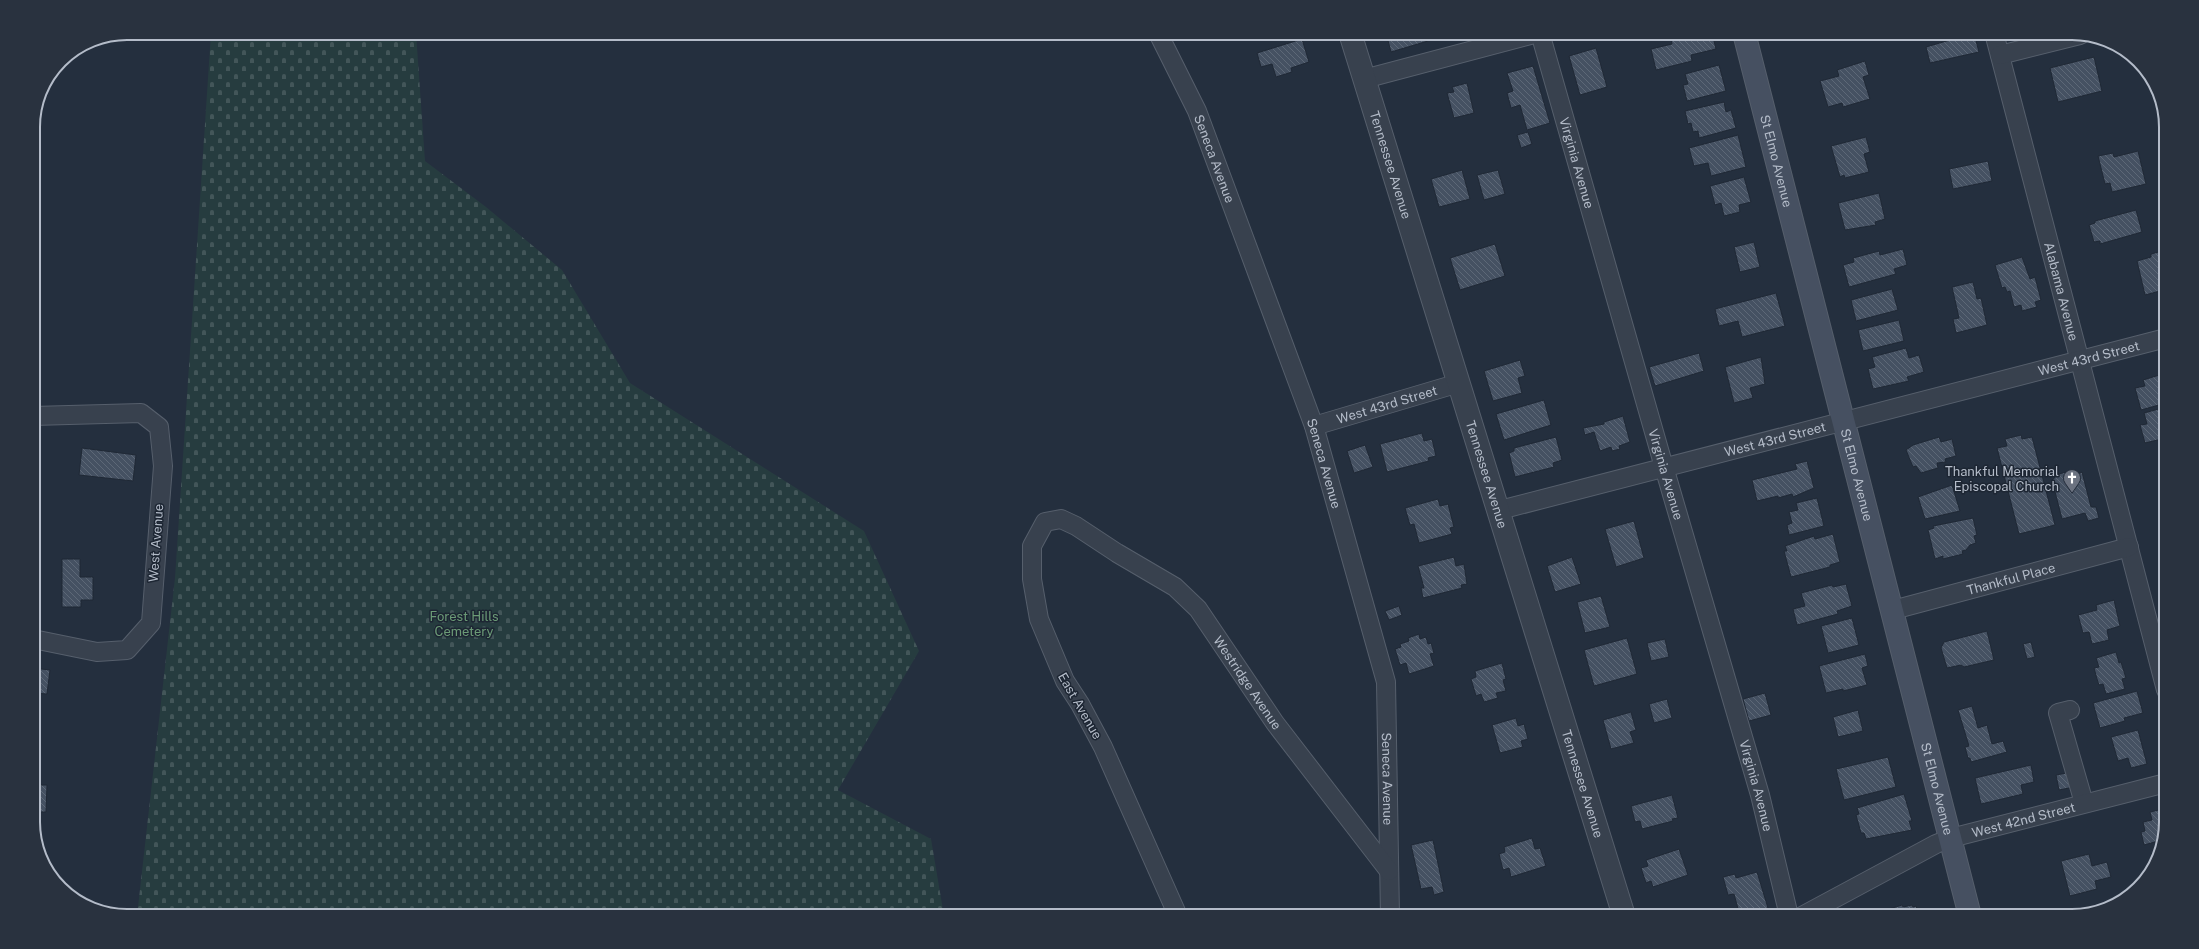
<svg xmlns="http://www.w3.org/2000/svg" width="2199" height="949" font-family="'Public Sans',sans-serif">
<defs>
<pattern id="cemetery-stones" width="16" height="16" patternUnits="userSpaceOnUse"><rect width="16" height="16" fill="#263c3f"/><path d="M2 7V4a2 2 0 0 1 4 0v3zM10 15v-3a2 2 0 0 1 4 0v3z" fill="#435659"/></pattern>
<pattern id="building-back-hatch" width="6" height="6" patternUnits="userSpaceOnUse"><rect width="6" height="6" fill="#455162"/><path d="M-1 5l2 2M0 0l6 6M5-1l2 2" fill="none" stroke="#5d6877"/></pattern>
</defs>
<rect width="100%" height="100%" fill="#242f3e"/>
<path fill="url(#cemetery-stones)" d="M211,33h205l9,128 61,46 76,63 68,113 234,148 55,120 -81,139 93,49 13,77h-807l38,-338z"/>
<g fill="url(#building-back-hatch)" stroke="#1f2835">
<path d="M1386,33h40l2,8 -37,11z"/>
<path d="M1670,33h42l4,16 -25,6 1,6 -36,9 -5,-21 21,-5z"/>
<path d="M1974,33l5,19 -49,11 -4,-16z"/>
<path d="M1302,39l7,23 -18,6 1,4 -16,5 -4,-13 -11,3 -4,-14z"/>
<path d="M1596,48l11,39 -27,8 -11,-39z"/>
<path d="M2094,57l8,34 -44,11 -8,-34z"/>
<path d="M1865,61l4,14 -6,2 7,22 -27,8 -1,-4 -14,4 -8,-26 19,-5 -2,-6z"/>
<path d="M1719,65l7,26 -39,10 -4,-16 5,-1 -3,-10z"/>
<path d="M1533,66l17,57 -23,7 -7,-25 -9,3 -4,-15 6,-2 -6,-18z"/>
<path d="M1467,83l7,30 -20,5 -7,-25 7,-1 -2,-5z"/>
<path d="M1724,102l2,10 5,-2 5,18 -37,10 -1,-7 -5,1 -2,-9 -3,1 -3,-13z"/>
<path d="M1528,132l4,12 -11,4 -4,-13z"/>
<path d="M1738,135l8,32 -35,9 -3,-13 -14,3 -5,-18z"/>
<path d="M1866,137l4,15 -6,2 5,18 -24,6 -1,-3 -4,2 -9,-31z"/>
<path d="M2138,151l8,33 -34,8 -2,-9 -5,1 -7,-28 15,-3 1,4z"/>
<path d="M1988,161l4,20 -39,8 -4,-20z"/>
<path d="M1462,170l8,29 -31,8 -8,-28z"/>
<path d="M1498,170l7,24 -21,6 -7,-25z"/>
<path d="M1744,177l7,25 -12,3 1,7 -16,4 -3,-13 -6,2 -5,-19z"/>
<path d="M1879,193l6,26 -10,3 1,3 -31,5 -7,-27z"/>
<path d="M2136,210l6,22 -42,12v-3l-6,1 -5,-17 6,-2v-2z"/>
<path d="M1754,242l6,25 -20,5 -6,-25z"/>
<path d="M1495,244l10,32 -45,14 -10,-32z"/>
<path d="M1903,249l4,16 -13,4 2,5 -47,13 -6,-22 11,-3 -1,-4 26,-7 1,4z"/>
<path d="M2166,250v43l-5,2 -1,-4 -15,4 -8,-34 14,-4v-3z"/>
<path d="M2022,257l8,22 5,-2 6,23 -6,2 2,5 -15,4 -1,-6 -7,2 -4,-16 -3,1 -2,-5 -3,1 -7,-23z"/>
<path d="M1973,282l4,17 4,-1 6,27 -31,8 -3,-14 6,-1 -7,-31z"/>
<path d="M1892,289l6,21 -42,11 -5,-21z"/>
<path d="M1776,293l9,33 -43,11 -4,-16 -19,5 -4,-17z"/>
<path d="M1899,320l5,21 -41,10 -5,-21z"/>
<path d="M1906,348l3,10 10,-3 5,17 -17,5 2,4 -36,8 -5,-20 7,-2 -3,-10z"/>
<path d="M1699,353l5,18 -49,15 -6,-19z"/>
<path d="M1761,357l4,27 -15,4 3,10 -19,5 -9,-36z"/>
<path d="M1520,360l5,16 -7,2 4,15 -29,8 -9,-30z"/>
<path d="M2166,373v30l-25,7 -6,-22 10,-2 -2,-6z"/>
<path d="M1544,400l7,25 -47,15 -8,-26z"/>
<path d="M2166,407v31l-21,5 -5,-18 7,-1 -3,-11z"/>
<path d="M1623,416l7,26 -11,4 1,3 -8,2 -1,-4 -11,4 -6,-19 -9,3 -2,-7 21,-4v-2z"/>
<path d="M1422,433l2,8 8,-2 4,17 -8,2 1,3 -42,11 -7,-28z"/>
<path d="M2021,435l1,4 10,-2 23,88 -36,9 -22,-86 10,-2 -2,-7z"/>
<path d="M1556,437l6,23 -9,3 1,4 -39,10 -6,-24 5,-2v-3z"/>
<path d="M1939,437l2,5 11,-3 4,17 -11,3 1,3 -9,1 1,5 -17,5 -5,-7 -3,1 -7,-17 7,-5z"/>
<path d="M1365,445l8,22 -19,6 -7,-22z"/>
<path d="M82,448l54,7 -3,26 -54,-6z"/>
<path d="M1807,461l7,27 -21,9 -1,-3 -14,4v-2l-21,5 -5,-21 45,-11 -2,-5z"/>
<path d="M2073,470l5,4 4,-2 9,35h5l3,11 -11,3 -3,-8 -23,6 -10,-39 7,-6z"/>
<path d="M1952,485l8,26 -35,8 -7,-22z"/>
<path d="M1817,498l7,28 -35,9 -2,-10 5,-2 -3,-11 9,-2 -2,-7z"/>
<path d="M1438,499l2,7 8,-2 6,23 -4,1 2,6 -33,9 -5,-19 -4,1 -5,-17z"/>
<path d="M1973,518l4,17 -3,1 2,7 -6,2 -4,5 -4,1 1,3 -20,5v-3l-8,3 -7,-29 6,-2 -1,-2z"/>
<path d="M1634,521l10,37 -28,9 -11,-38z"/>
<path d="M1833,534l7,28 -10,3v2l-39,10 -7,-26h3l-2,-5 29,-10 1,3z"/>
<path d="M1454,557l2,9 8,-2 3,20 -6,1 1,3 -39,10 -2,-10h3l-6,-22z"/>
<path d="M1572,557l9,27 -26,8 -8,-26z"/>
<path d="M62,559h18v18h13v23h-12v7h-19z"/>
<path d="M1846,584l6,22 -15,5 1,3 -41,11 -4,-16 12,-3 -4,-13 31,-8 1,2z"/>
<path d="M1601,596l9,31 -25,6 -8,-31z"/>
<path d="M2114,600l6,26 -13,4 2,10 -17,4 -3,-12 -6,1 -5,-18 19,-5 -1,-5z"/>
<path d="M1399,606l3,9 -13,5 -4,-9z"/>
<path d="M1852,618l7,27 -31,8 -7,-27z"/>
<path d="M1987,631l7,29 -30,7 -3,-2 -14,3 -6,-20 3,-6z"/>
<path d="M1419,634l1,5 6,-2 2,7 3,-1 3,10 -4,1 4,12 -25,8 -3,-11 -6,2 -5,-16 6,-2 -1,-3 9,-3 -1,-3z"/>
<path d="M1627,638l10,36 -43,12 -10,-36z"/>
<path d="M1665,639l4,18 -18,4 -4,-18z"/>
<path d="M2031,642l4,15 -8,2 -4,-15z"/>
<path d="M2116,652l3,11 2,-1 5,16 -4,1 3,10 -19,5 -3,-10 -4,1 -2,-6 -3,-11 5,-1 -3,-9z"/>
<path d="M1865,654l3,12 -6,2 5,17 -24,6v-2l-17,4 -7,-27z"/>
<path d="M1502,663l4,16 -3,1 3,11 -10,2 2,5 -14,4 -3,-8 -5,2 -5,-17 5,-2 -1,-6z"/>
<path d="M33,668l17,2 -3,24 -14,-1z"/>
<path d="M2137,691l6,22 -19,5 1,3 -25,7 -7,-25z"/>
<path d="M1765,693l6,22 -22,6 -6,-22z"/>
<path d="M1667,699l5,19 -18,5 -5,-19z"/>
<path d="M1972,706l6,22 9,-3 5,19 11,-3 4,11 -36,10 -1,-4h-2l-3,-11 4,-1 -11,-36z"/>
<path d="M1858,710l5,21 -25,6 -5,-20z"/>
<path d="M1631,712l5,18 -6,2 4,11 -23,6 -8,-29z"/>
<path d="M1516,718l2,8 6,-2 4,15 -7,2 2,6 -23,6 -8,-28z"/>
<path d="M2138,730l9,34 -16,4 -3,-10 -10,3 -7,-24z"/>
<path d="M1888,757l8,30 -52,13 -8,-31z"/>
<path d="M2031,765l3,17 -13,3 2,9 -42,10 -6,-26z"/>
<path d="M2072,772l2,15 -15,3 -3,-15z"/>
<path d="M33,785h14l-1,27h-13z"/>
<path d="M1904,794l8,27h-3l3,9 -46,9 -2,-6h-3l-5,-18 3,-1 -2,-6z"/>
<path d="M1672,795l6,23 -6,1 1,2 -31,8 -2,-8 -5,1 -4,-16z"/>
<path d="M2163,809l3,13 -4,18 -18,5 -3,-13 4,-1 -2,-9 9,-2 -2,-8z"/>
<path d="M1532,838l3,11 5,-1 6,18 -35,11 -2,-9 -6,2 -4,-16 6,-2 -1,-5z"/>
<path d="M1433,840l11,52 -10,3 -2,-8 -11,2 -10,-44z"/>
<path d="M1679,849l9,26 -35,12 -2,-6 -5,2 -5,-15 7,-2 -2,-6z"/>
<path d="M2089,854l3,12 15,-4 4,15 -16,4 2,8 -27,7 -9,-35z"/>
<path d="M1757,872l11,36 -28,8 -6,-22 -6,1 -5,-18 12,-3 1,4z"/>
<path d="M1902,905l1,2 9,-2 1,2 3,-1 3,10h-38l-1,-2 6,-2v-2z"/>
</g>
<g fill="none" stroke-linecap="round" stroke-linejoin="round">
<g stroke="#565f6c" stroke-width="20">
<g id="minor">
<path id="s1" d="M1158,33l39,78 117,315 72,256 4,234"/>
<path id="s2" d="M1540,33l124,434 96,328 29,121"/>
<path id="s3" d="M1994,33l172,657"/>
<path d="M2000,55l80,-20"/>
<path d="M1364,79l174,-46"/>
<path d="M33,416l108,-3 18,14 4,39 -12,157 -24,27 -30,2 -64,-13"/>
<path id="s4" d="M1314,426l145,-43"/>
<path id="s5" d="M1500,510l666,-172"/>
<path id="s6" d="M1893,610l236,-63"/>
<path d="M2070,710l-12,3 26,90"/>
<path id="s7" d="M1178,916l-75,-169 -23,-43 -15,-23 -26,-62 -7,-40v-33l13,-24 16,-3 15,7 41,27 58,34 23,22 77,114 114,148"/>
<path id="s8" d="M1802,916l134,-72 15,-6 215,-55"/>
</g>
</g>
<g stroke="#565f6c" stroke-width="24">
<g id="tertiary">
<path id="s9" d="M1350,33l274,883"/>
</g>
</g>
<g stroke="#565f6c" stroke-width="24">
<g id="secondary">
<path id="s10" d="M1744,33l226,883"/>
</g>
</g>
<use href="#minor" stroke="#38414e" stroke-width="18"/>
<use href="#tertiary" stroke="#38414e" stroke-width="22"/>
<use href="#secondary" stroke="#465061" stroke-width="22"/>
</g>
<defs>
<g id="church-pin" transform="scale(0.9)"><path d="M0 17L-7.5 6A9.5 9.5 0 1 1 7.5 6Z" fill="#6b7280" stroke="#1d2633"/><path d="M-1.2-6h2.4v3.5h3.3v2.4h-3.3V6h-2.4V-.1h-3.3v-2.4h3.3Z" fill="#fff"/></g>
</defs>
<g fill-rule="evenodd">
<use href="#church-pin" x="2072" y="478"/>
</g>
<g text-anchor="middle" dominant-baseline="central" stroke-width="3" stroke-linejoin="round" paint-order="stroke">
<g font-size="13" fill="#b4bcc9" stroke="#1d2633">
<text stroke="none"><textPath href="#s1" startOffset="138">Seneca Avenue</textPath></text>
<text stroke="none"><textPath href="#s10" startOffset="132">St Elmo Avenue</textPath></text>
<text stroke="none"><textPath href="#s2" startOffset="135">Virginia Avenue</textPath></text>
<text stroke="none"><textPath href="#s9" startOffset="138">Tennessee Avenue</textPath></text>
<text stroke="none"><textPath href="#s3" startOffset="267">Alabama Avenue</textPath></text>
<text stroke="none"><textPath href="#s5" startOffset="608">West 43rd Street</textPath></text>
<text stroke="none"><textPath href="#s4" startOffset="76">West 43rd Street</textPath></text>
<text stroke="none"><textPath href="#s5" startOffset="284">West 43rd Street</textPath></text>
<text stroke="none"><textPath href="#s1" startOffset="462">Seneca Avenue</textPath></text>
<text stroke="none"><textPath href="#s9" startOffset="462">Tennessee Avenue</textPath></text>
<text stroke="none"><textPath href="#s2" startOffset="459">Virginia Avenue</textPath></text>
<text stroke="none"><textPath href="#s10" startOffset="456">St Elmo Avenue</textPath></text>
<text transform="translate(156 543) rotate(-86)">West Avenue</text>
<text stroke="none"><textPath href="#s6" startOffset="122">Thankful Place</textPath></text>
<text stroke="none"><textPath href="#s7" startOffset="699">Westridge Avenue</textPath></text>
<text transform="translate(1080 706) rotate(60)">East Avenue</text>
<text stroke="none"><textPath href="#s1" startOffset="786">Seneca Avenue</textPath></text>
<text stroke="none"><textPath href="#s9" startOffset="786">Tennessee Avenue</textPath></text>
<text stroke="none"><textPath href="#s2" startOffset="783">Virginia Avenue</textPath></text>
<text stroke="none"><textPath href="#s10" startOffset="780">St Elmo Avenue</textPath></text>
<text stroke="none"><textPath href="#s8" startOffset="243">West 42nd Street</textPath></text>
</g>
<g font-size="13" fill="#b4bcc9" stroke="#1d2633" text-anchor="end">
<text x="2059" y="471">Thankful Memorial<tspan x="2059" dy="15">Episcopal Church</tspan></text>
</g>
<g font-size="13" fill="#6b9a76" stroke="#1d2633">
<text x="464" y="616">Forest Hills<tspan x="464" dy="15">Cemetery</tspan></text>
</g>
</g>
<path d="M0 0H2199V949H0ZM127 40H2072A87 87 0 0 1 2159 127V822A87 87 0 0 1 2072 909H127A87 87 0 0 1 40 822V127A87 87 0 0 1 127 40Z" fill="#29323f" fill-rule="evenodd"/>
<path fill="none" stroke="#b4bcc9" stroke-width="2" d="M127 40H2072A87 87 0 0 1 2159 127V822A87 87 0 0 1 2072 909H127A87 87 0 0 1 40 822V127A87 87 0 0 1 127 40Z"/>
</svg>
